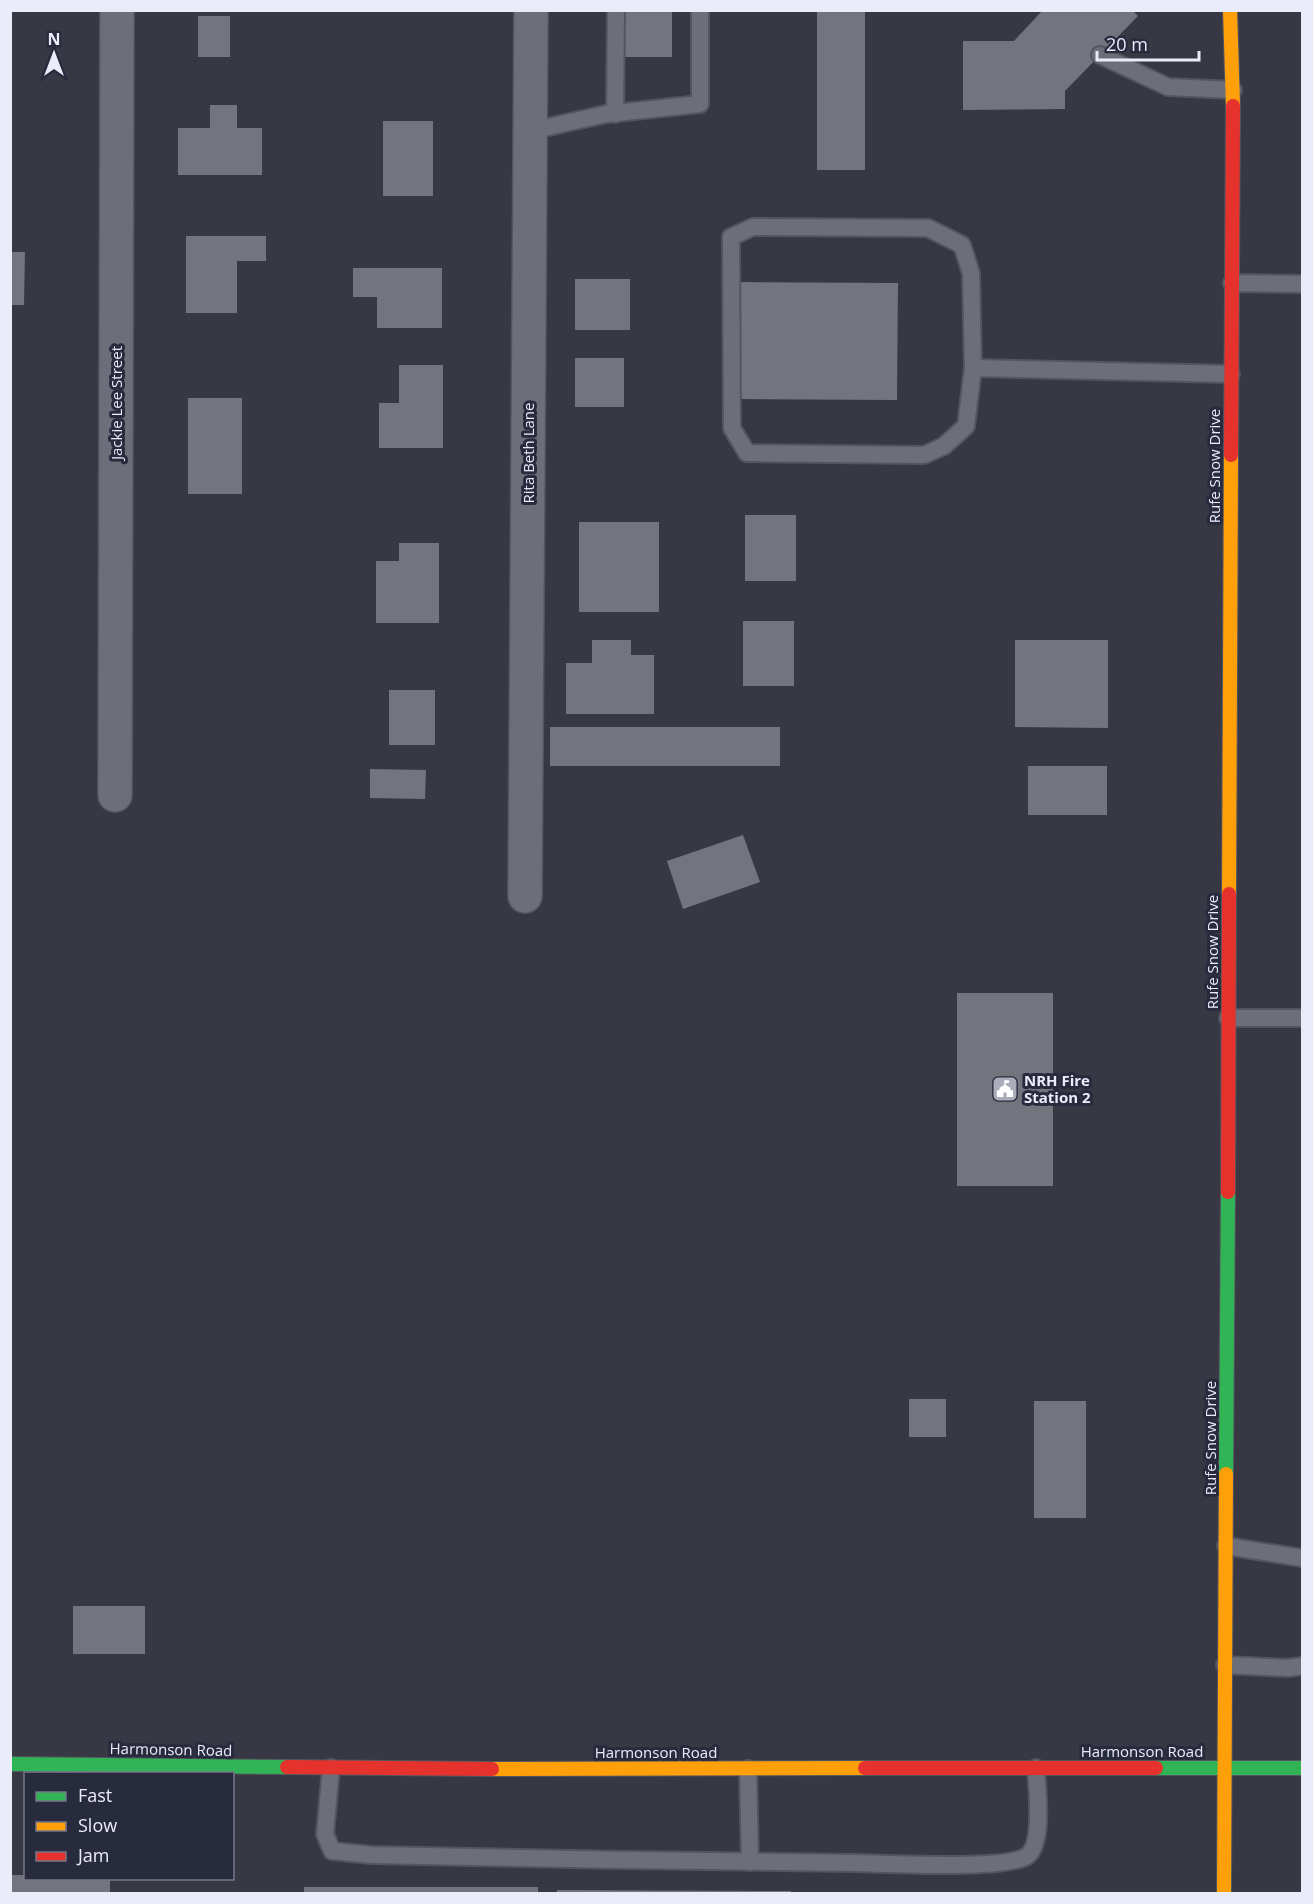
<svg xmlns="http://www.w3.org/2000/svg" width="1313" height="1904" font-family="'Open Sans',sans-serif">
<rect width="100%" height="100%" fill="#373843"/>
<g fill="#72747e">
<rect x="622" y="10" width="50" height="47"/>
<rect x="817" y="10" width="48" height="160"/>
<path d="M1043,10h89l6,6 -73,75v18l-102,1v-69h51z"/>
<rect x="198" y="16" width="32" height="41"/>
<path d="M210,105h27v23h25v47h-84v-47h32z"/>
<rect x="383" y="121" width="50" height="75"/>
<path d="M186,236h80v25h-29v52h-51z"/>
<path d="M10,252h15l-1,53h-14z"/>
<path d="M353,268h89v60h-65v-31h-24z"/>
<rect x="575" y="279" width="55" height="51"/>
<path d="M741,282l157,1 -1,117 -156,-1z"/>
<rect x="575" y="358" width="49" height="49"/>
<path d="M399,365h44v83h-64v-45h20z"/>
<rect x="188" y="398" width="54" height="96"/>
<rect x="745" y="515" width="51" height="66"/>
<rect x="579" y="522" width="80" height="90"/>
<path d="M399,543h40v80h-63v-62h23z"/>
<rect x="743" y="621" width="51" height="65"/>
<path d="M592,640h39v15h23v59h-88v-51h26z"/>
<path d="M1015,640h93v88l-93,-1z"/>
<rect x="389" y="690" width="46" height="55"/>
<rect x="550" y="727" width="230" height="39"/>
<rect x="1028" y="766" width="79" height="49"/>
<path d="M370,769l56,1 -1,29 -55,-1z"/>
<path d="M743,835l17,47 -77,27 -16,-48z"/>
<rect x="957" y="993" width="96" height="193"/>
<rect x="909" y="1399" width="37" height="38"/>
<rect x="1034" y="1401" width="52" height="117"/>
<rect x="73" y="1606" width="72" height="48"/>
<path d="M10,1875h16v3h84v16h-100z"/>
<rect x="304" y="1887" width="234" height="7"/>
<path d="M557,1890l234,1v3h-234z"/>
</g>
<g fill="none" stroke-linecap="round" stroke-linejoin="round">
<g stroke="#54565f" stroke-width="20">
<g id="lane">
<path d="M1100,55l68,32 65,3"/>
<path d="M615,114l1,-104"/>
<path d="M530,131l76,-17 94,-10v-94"/>
<path d="M1232,283l70,1"/>
<path d="M973,368l-7,58 -22,20 -20,9 -177,-2 -15,-25 -1,-191 22,-10 175,1 34,17 9,28 2,95 258,6"/>
<path d="M1228,1018h74"/>
<path d="M1226,1546l76,12"/>
<path d="M1225,1665l63,3 14,-2"/>
<path d="M331,1768l-6,66 7,17 40,4c161,4 323,6 484,8 30,1 151,7 171,-7 17,-12 10,-69 9,-88"/>
<path d="M748,1769l2,93"/>
</g>
</g>
<g stroke="#54565f" stroke-width="36">
<g id="street">
<path d="M115,795l2,-785"/>
<path d="M525,896l6,-886"/>
</g>
</g>
<g stroke="#54565f" stroke-width="16">
<g id="fast">
<path d="M1226,1474l2,-282"/>
<path d="M10,1764l277,3"/>
<path d="M1156,1768h146"/>
</g>
</g>
<g stroke="#54565f" stroke-width="16">
<g id="slow">
<path d="M1230,10l3,96"/>
<path d="M1229,894l2,-439"/>
<path d="M492,1769l373,-1"/>
<path d="M1224,1894l2,-420"/>
</g>
</g>
<g stroke="#54565f" stroke-width="16">
<g id="jam">
<path d="M1231,455l2,-349"/>
<path d="M1228,1192l1,-298"/>
<path d="M287,1767l205,2"/>
<path d="M865,1768h291"/>
</g>
</g>
<use href="#lane" stroke="#6c6e79" stroke-width="16"/>
<use href="#street" stroke="#6c6e79" stroke-width="33"/>
<use href="#fast" stroke="#30b455" stroke-width="14"/>
<use href="#slow" stroke="#ff9f0a" stroke-width="14"/>
<use href="#jam" stroke="#e5322d" stroke-width="14"/>
</g>
<defs>
<g id="civic-square" transform="scale(1.35)"><rect x="-9" y="-9" width="18" height="18" rx="4" fill="#abadba" stroke="#282a3e"/><path d="M-.6-6.5H3V-4.5H.6V-3L4-1V1h2V6H-6V1h2V-1L-.6-3ZM-1.2 2.5V6h2.4V2.5Z" fill="#fff"/></g>
</defs>
<g fill-rule="evenodd">
<use href="#civic-square" x="1005" y="1089"/>
</g>
<g text-anchor="middle" dominant-baseline="central" stroke-width="6" stroke-linejoin="round" paint-order="stroke">
<g font-size="15" fill="#eaecfa" stroke="#282a3e">
<text transform="translate(116 403) rotate(-90)">Jackie Lee Street</text>
<text transform="translate(528 453) rotate(-90)">Rita Beth Lane</text>
<text transform="translate(1214 466) rotate(-90)">Rufe Snow Drive</text>
<text transform="translate(1212 952) rotate(-90)">Rufe Snow Drive</text>
<text transform="translate(1210 1438) rotate(-90)">Rufe Snow Drive</text>
<text transform="translate(171 1749) rotate(1)">Harmonson Road</text>
<text x="1142" y="1751">Harmonson Road</text>
<text x="656" y="1752">Harmonson Road</text>
</g>
<g font-size="15" font-weight="bold" fill="#eaecfa" stroke="#282a3e" text-anchor="start">
<text x="1024" y="1080">NRH Fire<tspan x="1024" dy="17">Station 2</tspan></text>
</g>
</g>
<rect width="1313" height="1904" fill="none" stroke="#eaecfa" stroke-width="24"/>
<rect x="24" y="1772" width="210" height="108" fill="#282a3e" stroke="#767889" stroke-width="1.5"/>
<rect x="36" y="1792" width="30" height="9" fill="#30b455" stroke="#767889" stroke-width="1.5"/>
<text x="78" y="1802" font-size="18" fill="#eaecfa">Fast</text>
<rect x="36" y="1822" width="30" height="9" fill="#ff9f0a" stroke="#767889" stroke-width="1.5"/>
<text x="78" y="1832" font-size="18" fill="#eaecfa">Slow</text>
<rect x="36" y="1852" width="30" height="9" fill="#e5322d" stroke="#767889" stroke-width="1.5"/>
<text x="78" y="1862" font-size="18" fill="#eaecfa">Jam</text>
<g transform="translate(54 54)" stroke="#282a3e" stroke-width="4.5" paint-order="stroke">
<path d="M0-4.5L10 22L0 15L-10 22Z" fill="#eaecfa"/>
<text y="-9" font-size="16" font-weight="bold" text-anchor="middle" fill="#eaecfa">N</text>
</g>
<path d="M1097 51v9h102v-9" fill="none" stroke="#eaecfa" stroke-width="3"/>
<text x="1106" y="51" font-size="18" fill="#eaecfa" stroke="#282a3e" stroke-width="4.5" paint-order="stroke">20 m</text>
</svg>
